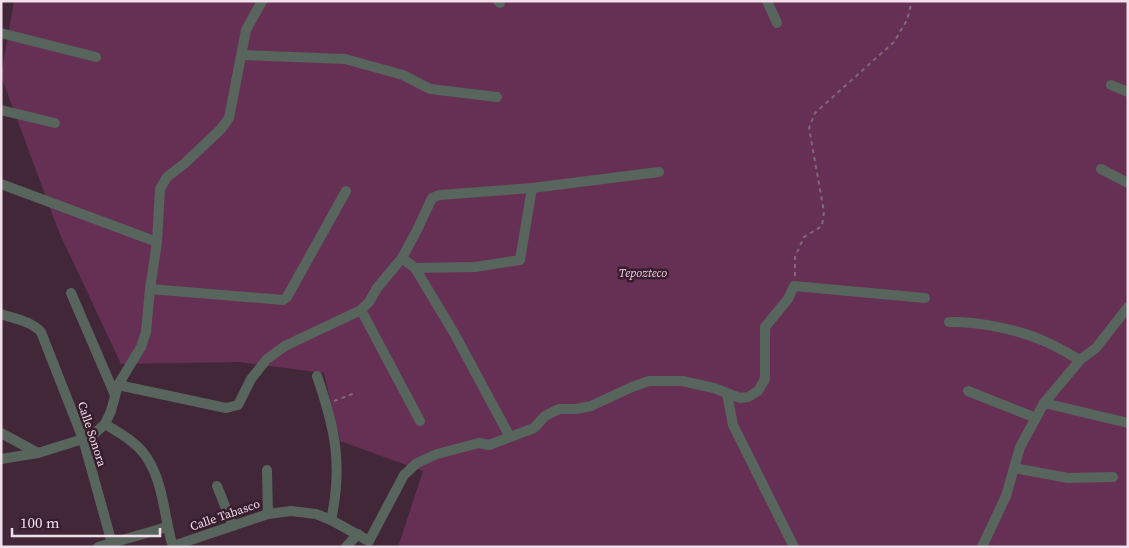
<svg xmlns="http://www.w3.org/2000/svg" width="1129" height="548" font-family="'Source Serif 4',serif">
<rect width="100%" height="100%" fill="#412737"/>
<path fill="#663054" d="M14,1h1114v546h-730l25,-76 -83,-30 -16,-68 -85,-11 -118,2 -62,-132 -58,-156z"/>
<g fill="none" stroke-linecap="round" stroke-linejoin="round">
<g stroke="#7f6876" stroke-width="2" stroke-dasharray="4 4" stroke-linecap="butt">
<path d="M795,276v-19l9,-20 18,-11 2,-14 -15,-84 6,-15 79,-71 13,-22 5,-19"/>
<path d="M334,401l21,-8"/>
</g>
<g stroke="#57655c" stroke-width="10">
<path d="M498,1l2,2"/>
<path d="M767,1l10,22"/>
<path d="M1,33l95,24"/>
<path d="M243,55l102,4 58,16 27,14 67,8"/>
<path d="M1111,85l17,7"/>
<path d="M1,110l54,13"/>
<path d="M1101,169l27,14"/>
<path d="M1,184l156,58"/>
<path d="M402,258l13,10 60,-1 45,-7 12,-72"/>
<path d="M415,268l39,65 56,104"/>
<path d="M150,289l133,11 4,-3 59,-106"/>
<path d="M71,293l44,102"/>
<path d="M361,310l59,111"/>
<path d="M1,314c14,5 30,7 40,18l42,107 30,108"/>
<path d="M949,322c28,-1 72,8 97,20 12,5 23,12 34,18"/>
<path d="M317,376c18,52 26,89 14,144"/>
<path d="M118,385l108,23 12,-3 13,-26 16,-20 18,-13 76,-36 8,-8 8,-14 25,-30 15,-28 15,-32 7,-3 93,-7 127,-16"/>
<path d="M968,391l68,27"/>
<path d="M727,394l6,31 61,122"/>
<path d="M1044,403l84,20"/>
<path d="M105,424c15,9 33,19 42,34 17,26 17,60 26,89"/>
<path d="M1,433l37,20"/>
<path d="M1,459l37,-6 45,-14 12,-6 10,-9 6,-13 7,-26 23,-38 5,-15 4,-43 7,-47 3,-53 7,-12 17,-13 37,-35 8,-11 17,-88 16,-29"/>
<path d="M1014,468l54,10 45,-1"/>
<path d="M267,470l1,44"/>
<path d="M217,486l16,40"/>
<path d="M369,541l35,-66 13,-12 20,-9 42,-11 10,2 45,-17 11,-12 14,-7h17l15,-3 41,-19 17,-6h33l32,7 26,10 8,-1 10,-6 7,-12v-52l23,-28 6,-13 131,12"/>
<path d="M173,546l95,-32 23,-3 25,3 15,6 38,21"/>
<path d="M98,547l69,-20"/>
<path d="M346,547l12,-13"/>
<path d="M982,547l24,-51 14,-49 24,-44 36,-43 16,-12 32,-41"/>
</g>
</g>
<g text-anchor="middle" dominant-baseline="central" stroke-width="5" stroke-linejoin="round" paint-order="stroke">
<g font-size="12" font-style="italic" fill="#f3c9e2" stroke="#371d2d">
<text x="643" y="273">Tepozteco</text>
</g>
<g font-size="12" fill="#f1dfe9" stroke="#371d2d">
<text transform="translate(92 434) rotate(72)">Calle Sonora</text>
<text transform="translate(225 515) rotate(-19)">Calle Tabasco</text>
</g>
</g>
<rect width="1129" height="548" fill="none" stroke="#f1dfe9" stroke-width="5"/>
<path d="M12 528v8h148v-8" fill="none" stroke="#f1dfe9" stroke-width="2.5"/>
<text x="20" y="528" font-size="15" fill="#f1dfe9" stroke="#371d2d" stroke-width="4" paint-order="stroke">100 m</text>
</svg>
